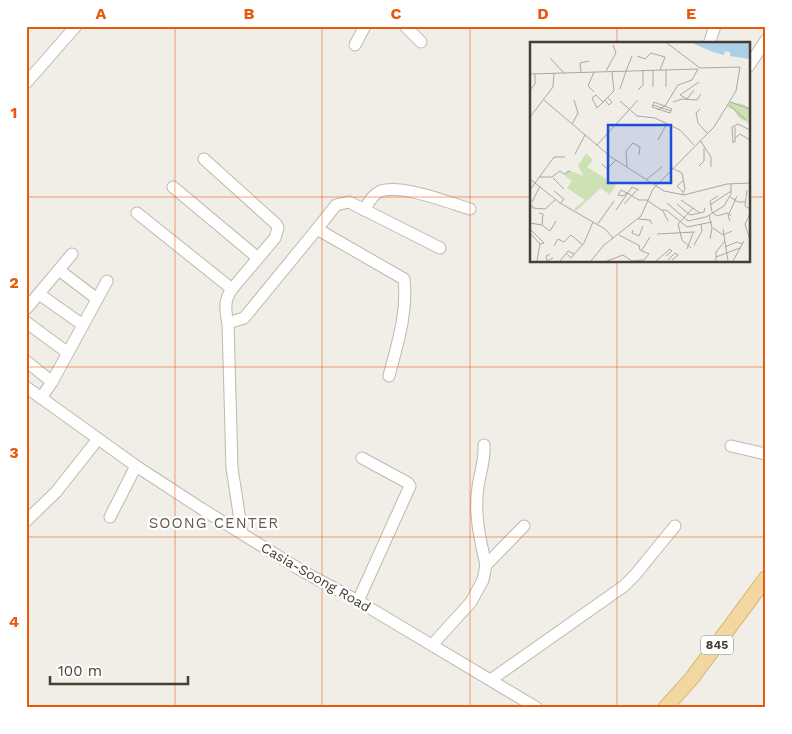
<svg xmlns="http://www.w3.org/2000/svg" width="792" height="734" font-family="'Work Sans',sans-serif">
<rect width="100%" height="100%" fill="#f1eee7"/>
<g fill="none" stroke-linecap="round" stroke-linejoin="round">
<g stroke="#bfb8ae" stroke-width="13">
<g id="minor">
<path d="M405,26l16,16"/>
<path d="M709,44l6,-18"/>
<path d="M355,45l10,-19"/>
<path d="M748,67l18,-27"/>
<path d="M26,83l50,-57"/>
<path d="M204,159l72,65 2,4 -3,10 -43,51"/>
<path d="M173,187l85,71"/>
<path d="M364,210c4,-6 8,-15 15,-18 18,-10 71,11 91,17"/>
<path d="M137,213l95,76c-8,11 -7,21 -4,34"/>
<path d="M317,229l19,-24 13,-3 91,46"/>
<path d="M59,270l38,29"/>
<path d="M39,294l44,31"/>
<path d="M26,309l46,-55"/>
<path d="M26,322l42,31"/>
<path d="M26,361l26,21"/>
<path d="M26,387l110,79 66,43 102,63 54,29 179,107"/>
<path d="M41,398l11,-16 55,-101"/>
<path d="M484,445c1,15 -4,28 -6,42 -4,26 2,53 8,78"/>
<path d="M731,446l35,8"/>
<path d="M110,517l26,-51"/>
<path d="M26,521l30,-29 42,-53"/>
<path d="M242,533l-10,-65 -4,-145 16,-5 73,-89 87,50c4,33 -7,66 -15,97"/>
<path d="M358,601l52,-115 -2,-3 -46,-25"/>
<path d="M432,645l39,-43 12,-22 3,-15 38,-39"/>
<path d="M492,679l132,-93 11,-11 40,-49"/>
</g>
</g>
<g stroke="#d5b472" stroke-width="16">
<path id="major" d="M665,708l27,-30 74,-100"/>
</g>
<use href="#minor" stroke="#fff" stroke-width="11"/>
<use href="#major" stroke="#f2d8a0" stroke-width="14"/>
</g>
<path fill="none" stroke="#e8590c" stroke-width="1" stroke-opacity="0.55" d="M175,26v682M322,26v682M470,26v682M617,26v18M26,197h505M748,197h18M617,261v447M26,367h740M26,537h740"/>
<g text-anchor="middle" dominant-baseline="central" stroke-width="4.5" stroke-linejoin="round" paint-order="stroke">
<rect fill="#fff" stroke="#7c7873" stroke-width="1" x="701" y="635.5" width="32" height="19" rx="4"/>
<g font-size="12" font-weight="bold" fill="#443e37">
<text x="717" y="645">845</text>
</g>
<g font-size="14" fill="#443e37" stroke="#fff">
<text transform="translate(316 577) rotate(30)">Casia-Soong Road</text>
</g>
<g font-size="15" letter-spacing="1" fill="#655c50" stroke="#fff">
<text x="214" y="523">SOONG CENTER</text>
</g>
</g>
<g transform="translate(530 42)">
<rect width="220" height="220" fill="#f1eee7"/>
<path d="M200,60l13,2 7,5v15l-11,-6 -6,-9 -6,-2zM56,111l7,7 -6,7 29,18 -6,10 -9,-7 -25,23 -2,-2 11,-9 -18,-12 5,-7 -8,-6 4,-5 16,6 -6,-10z" fill="#cee1b5"/>
<path d="M162,1h58v16l-20,-3v-4l-5,-1 -1,4 -11,-3z" fill="#abd0e7"/>
<path fill="none" stroke="#aca8a1" stroke-width="1" d="M107,14l8,3 6,-6 14,4 -5,13M20,16l14,15M136,28v17M76,29l10,-18 -3,-8M96,29l6,-15M51,31l-1,-10 9,-2M0,32l168,-5M123,45v-17M90,47l6,-18M0,48l5,-6v-10M108,48l5,-5v-15M164,48l-7,9 -7,-4 19,-13M64,50l-6,-6 6,-14M14,58l67,57 53,34 20,4 43,-11 23,-1M75,58l4,5 3,-3 -5,-5M90,59l17,15 18,2 25,12 14,15M73,60l-7,-7 -4,3 5,10 17,-17 -2,-19M124,60l18,7 -2,4 -18,-6zM143,60l9,-3 15,1 4,-6M200,60l20,7M123,63l18,6M199,63l17,15M170,67l-4,4 2,10 9,10M127,68l8,-4 13,-21 14,-5 6,-11M0,75l23,-30 1,-14M42,82l6,-11 -4,-13M205,96l5,-4 10,6M128,98l8,-15M170,98l11,17v10M203,100h2v-15M203,101l-1,-16 6,-3 12,6M67,103l41,-45M45,112l10,-19M72,122l5,5 9,-9M169,124l5,-5v-13M97,125l-1,-16 7,-8 7,4 -1,8M142,126l10,5 3,16 -3,6M9,135h13l8,-6 4,3 6,-3M23,136l11,11M0,137l30,24 45,26 8,9M117,137l15,-12M0,148l24,-33h11M217,148l-2,16 5,3M24,149l10,8 -3,4M153,150l-6,-6 6,-5M97,151l-4,3 -5,-1 3,-5 8,4 10,6h9M188,154l-8,5 2,11 5,4 10,-3 4,3M200,155l8,5h7M151,158l19,13M118,159l15,10 5,10M2,160l8,-16M137,161l21,18 18,-4 18,-11 7,-12v-10M94,162l13,-14M147,162l13,11 14,-3 1,-4M2,163l1,3 12,1 11,-10M180,163l21,-14M86,168l16,-23 7,3M132,168h4l21,17 25,-5M9,171l4,1 -1,11M220,172l-5,10 5,16M179,173l3,13 -2,11M108,177l12,1 2,4M200,179l-2,-5 9,-20M0,181l12,2 8,6 6,-10M67,183l17,-24M183,186l10,7 9,-4M0,187l14,14 -4,1M193,187l5,32M103,188l-1,3 7,3 4,-10M0,191l10,11 -3,17M127,192l38,-2M89,193l21,11M164,203l8,-14 -1,-7M24,204l4,-7 6,3 7,-7 12,10M195,205l12,-5 6,2M161,206l-9,-8 -4,-16 15,-16M157,207l6,-16M112,208l8,-13M20,212l-4,2 1,5 6,-3M37,212l4,4 13,-15 9,-21M186,215l24,-9M138,218l7,-7 3,2 -6,5M30,219l8,-10 6,3M61,219l12,-15 38,-30 12,-27 61,-62 22,-36 4,-24 -40,1 -33,-25M77,219l16,-6 9,6 12,-1 5,-6 -9,-4 -1,-4M126,219l14,-12 2,2 -6,5M186,219v-9l9,-11M203,219l11,-20"/>
<path fill="#1d4ed8" fill-opacity="0.15" stroke="#1d4ed8" stroke-width="2.5" d="M78,83h63v58h-63z"/>
<rect width="220" height="220" fill="none" stroke="#443e37" stroke-width="2.5"/>
</g>
<rect width="792" height="734" fill="none" stroke="#ffffff" stroke-width="55"/>
<path d="M50 676v8h138v-8" fill="none" stroke="#443e37" stroke-width="2.5"/>
<text x="58" y="676" font-size="15" fill="#443e37" stroke="#ffffff" stroke-width="4" paint-order="stroke">100 m</text>
<rect x="28" y="28" width="736" height="678" fill="none" stroke="#e8590c" stroke-width="2"/>
<g font-size="16" text-anchor="middle" font-weight="bold" fill="#e8590c">
<text x="101" y="19">A</text>
<text x="249" y="19">B</text>
<text x="396" y="19">C</text>
<text x="543" y="19">D</text>
<text x="691" y="19">E</text>
<text x="14" y="118">1</text>
<text x="14" y="288">2</text>
<text x="14" y="458">3</text>
<text x="14" y="627">4</text>
</g>
</svg>
